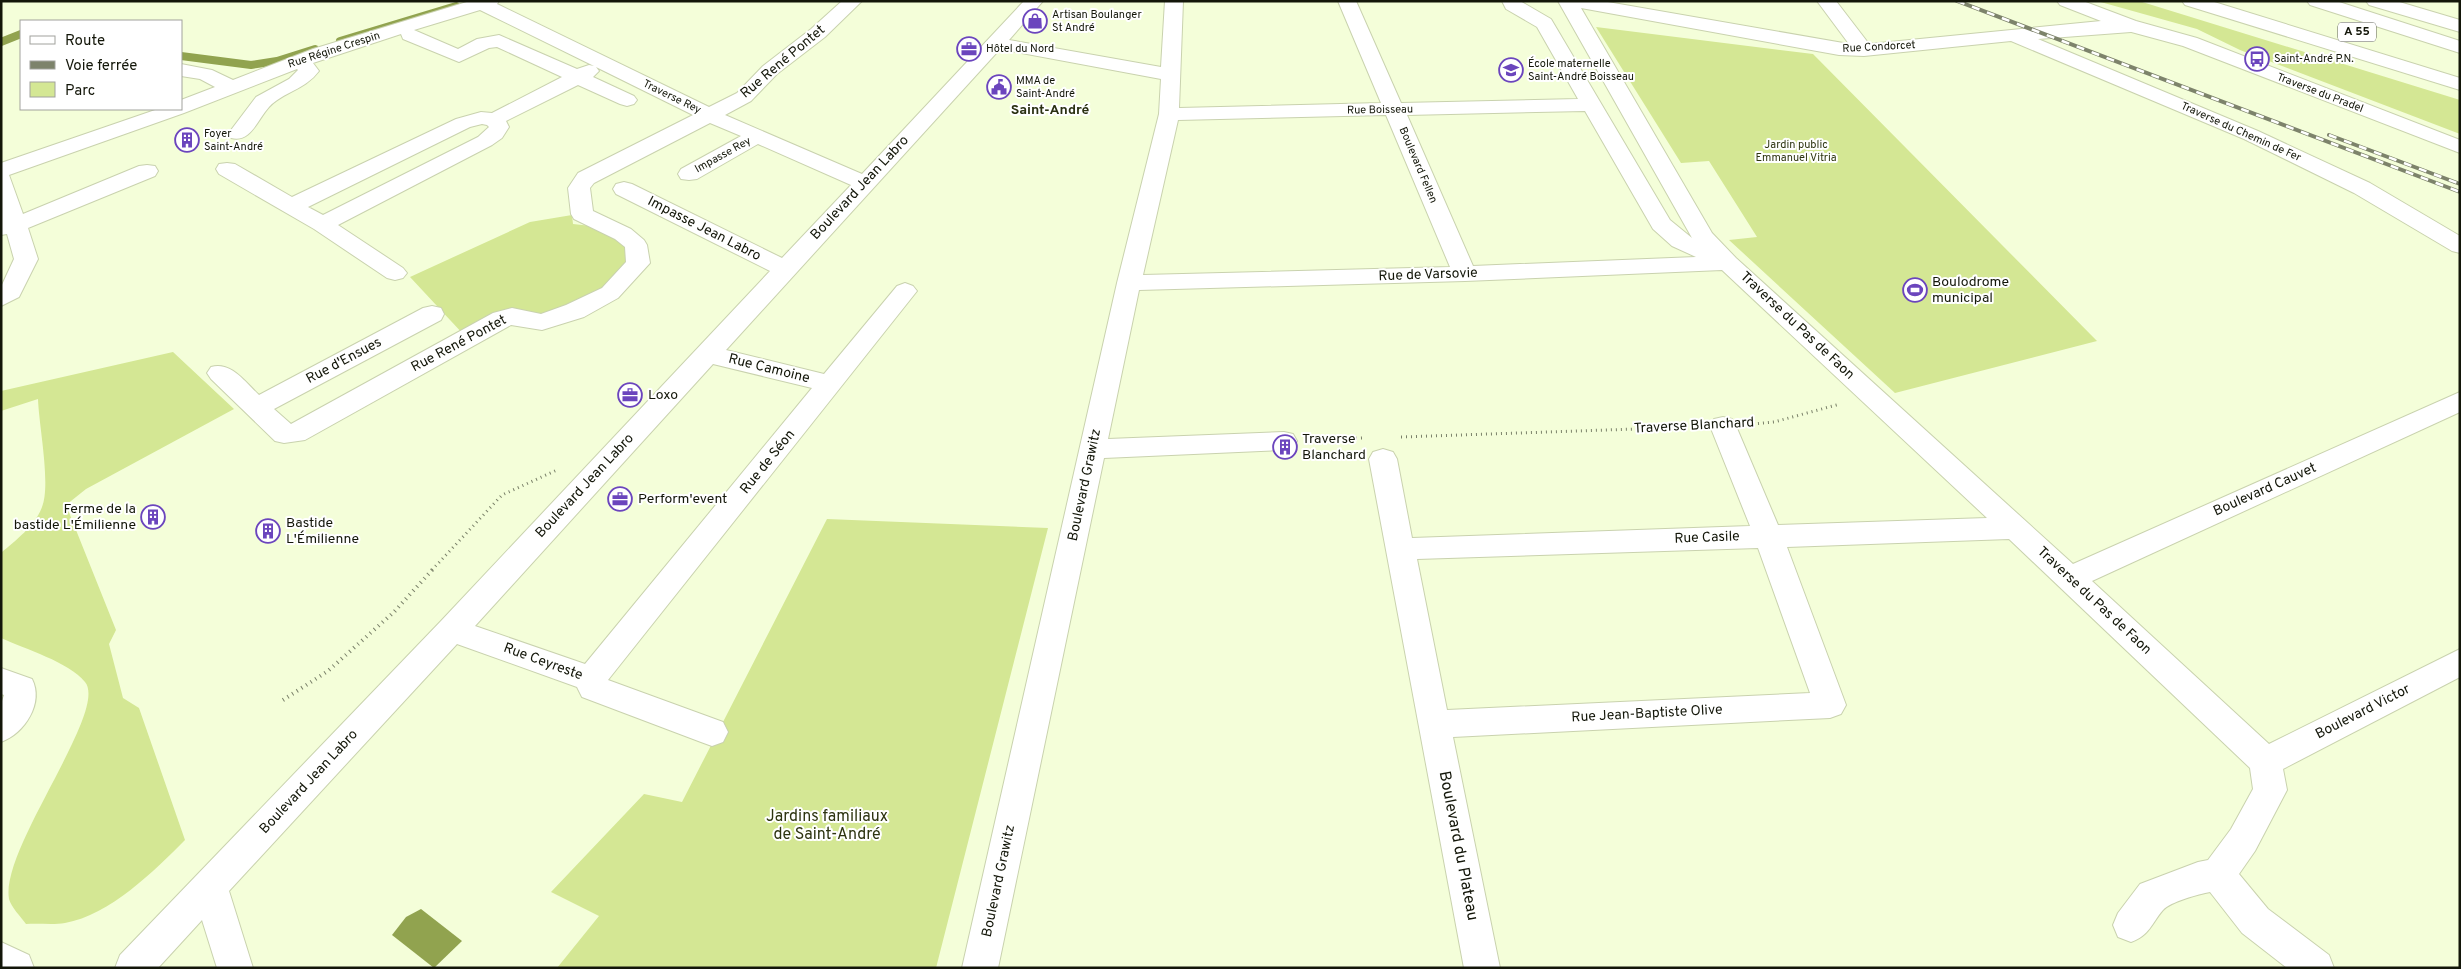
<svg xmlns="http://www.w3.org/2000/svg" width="2461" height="969" font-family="Overpass,sans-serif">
<rect width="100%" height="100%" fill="#f4fed9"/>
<g fill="#d4e794">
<path d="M2097,1h42l321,99v34l-220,-84 -43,-21z"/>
<path d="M1596,27l217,27 284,287 -202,52 -166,-153 28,-3 -48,-76 -28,2z"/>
<path d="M572,215l1,9 27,3 30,24c-8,56 -120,74 -166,84l-54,-58 120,-55z"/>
<path d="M173,352l61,57 -148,80 -20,16 50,125 -7,14 14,54 16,10 46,132c-31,31 -75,75 -120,83 -12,2 -26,0 -39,1 -5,-7 -15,-17 -17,-25 -9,-50 100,-188 76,-217 -16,-20 -60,-33 -84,-44v-85c15,-13 34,-27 41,-46 9,-23 -3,-80 -4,-108l-37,12v-20z"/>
<path d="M827,519l221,9 -112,440h-379l42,-52 -48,-24 93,-98 38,8z"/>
</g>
<path fill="#91a34f" d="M421,909l41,32 -28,27 -42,-33 14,-18z"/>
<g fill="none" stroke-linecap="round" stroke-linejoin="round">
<g stroke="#91a34f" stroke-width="8">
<path d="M340,41l116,-35"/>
<path d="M1,42l20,-8"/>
<path d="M181,56l70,9 26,-4 38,-12"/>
</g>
<g stroke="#c9d2ae" stroke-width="2">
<g id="minor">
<path d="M470,1h29l-2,3 212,103 28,-14 26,-27 48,-37 31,-28h20l-37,36 -48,37 -26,27 -26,14 137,59 162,-173h19l-34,39 152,27 4,-66h18l-4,107 202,-5 -43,-102h18l45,102 177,-4 -41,-72 -31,-18 -4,-8h18l31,18 119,201 22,18 -134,-237h44l247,43 -32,-43h19l33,43 232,-23 37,1 2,4 -2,4 -7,2 -93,7 220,92 112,52 90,53v17l-8,-2 -98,-58 -110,-54 -233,-98 -147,15 -25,-1 -258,-47 131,225 24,25 337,306 387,-172v20l-368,169 177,163 191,-95v28l-177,92 4,21 -32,61 -16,23 29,35 61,46 5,13h-47l-45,-35 -32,-41c-11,2 -40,10 -47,18 -12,14 -13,25 -32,32l-13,-5 -5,-12 5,-12 22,-29 58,-22 10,-2 23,-31 22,-40 -3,-21 -241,-229 -222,8 59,158 -5,9 -11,4 -377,19 47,231h-36l-95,-509 4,-7 10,-3 10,3 4,7 15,79 338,-12 -40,-100 4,-7 9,-2 9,2 4,7 42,99 209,-7 -265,-248 -257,11 -326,9 -31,149 176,-7 9,2 4,7 -4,7 -9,2 -180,8 -106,510h-36l155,-685 42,-169 2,-35 -161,-30 -274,301 98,24 73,-88 8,-3 8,3 4,5 -309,389 115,42 5,10 -5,10 -11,4 -11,-4 -119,-45 -5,-10 -120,-43 -228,247 24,77h-36l-15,-48 -44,48h-43l5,-13 321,-334 329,-350 -154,-77 -3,-5 3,-5 8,-2 8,2 150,74 69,-73 -93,-41 -61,35 -8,1 -8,-1 -3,-5 3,-5 60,-33 -31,-13 -116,60 -4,5 3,23 38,18 13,11 3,5 3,18 -32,35 -34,19 -42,13 -31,-5 -206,115 -21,3 -9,-2 -64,-62 -4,-6 4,-6c20,-6 34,15 48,28l164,-87 9,-2 9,2 3,6 -3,6 -167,89 17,15 202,-111 19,-5 29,6 25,-9 36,-17 24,-26 -1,-15 -10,-8 -41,-20 -3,-5 -3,-26 10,-15 115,-58 -97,-48 3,4 -6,6 41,19 3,4 -3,4 -7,2 -7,-2 -42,-19 -72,36 3,6 -7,11 -10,7 -154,80 65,43 4,5 -4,5 -8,2 -8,-2 -73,-49 -95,-55 -3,-5 3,-5 8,-1 8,1 57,33 164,-78 25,-7 11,1 70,-36 -65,-30 -8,1 -30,14 -56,-23 -2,-5 -88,29 6,8c-14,19 -36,21 -50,36 -12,13 -18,36 -38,31l-3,-4 28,-37 33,-18 9,-9 -1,-1 -113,44 -175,62 14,39 116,-48 8,-1 8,1 3,5 -3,5 -127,52 10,31 -19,38 -18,9v-19l13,-28 -7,-25 -6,1v-72l157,-54h23v-9l34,-13 -15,-8 -19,-3v-12l31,6 21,10 80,-31zM480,10l114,56 -5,-1 -12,4 -78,-34 -22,4 -19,10 -44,-19zM1585,111l68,118 19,17 24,11 -223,9 -66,-151zM1386,115l64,152 -307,8 35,-155zM482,124l5,1 2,2 -11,10 -155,78 -15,-8 162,-80zM713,364l99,24 -227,276 -110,-38zM1758,548l52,145 -363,17 -30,-151z"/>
<path d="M2366,1h30l64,19v12l-91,-27z"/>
<path d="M1,668l31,11c12,24 -7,54 -31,63v-38l3,-9 -3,-1z"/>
<path d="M1,942l28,13 5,13h-33z"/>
</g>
</g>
<g stroke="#c9d2ae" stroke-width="2">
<path id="major" d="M2057,1h26l53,20 61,17 263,102v13l-277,-107 -59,-16 -64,-25z"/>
</g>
<g stroke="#c9d2ae" stroke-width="2">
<g id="highway">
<path d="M2182,1h29l249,77v12l-275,-85z"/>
<path d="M2307,1h29l124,40v12l-150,-48z"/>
</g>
</g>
<g stroke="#7a8169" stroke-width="3" stroke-dasharray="1 4" stroke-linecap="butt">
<path d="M1753,424l21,-2 66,-18"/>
<path d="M1401,437l294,-10"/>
<path d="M1311,440l52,-2"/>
<path d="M432,570l70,-75 55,-25"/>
</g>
<path stroke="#7a8169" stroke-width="4" stroke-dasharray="1 4.5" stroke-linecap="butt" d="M283,700l45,-29 66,-59 39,-43"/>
<use href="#minor" fill="#fff" fill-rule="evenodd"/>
<use href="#major" fill="#fff" fill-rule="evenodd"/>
<use href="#highway" fill="#fff" fill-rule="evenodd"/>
<g stroke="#7d836b" stroke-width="4">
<g id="rail">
<path d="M1957,1l503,191"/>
<path d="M2329,135l131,49"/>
</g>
</g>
<use href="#rail" stroke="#fff" stroke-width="2.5" stroke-dasharray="8" stroke-linecap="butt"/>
</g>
<defs>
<g id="shop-ring" transform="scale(1.25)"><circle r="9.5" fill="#fff" stroke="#6b45bd" stroke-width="1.5"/><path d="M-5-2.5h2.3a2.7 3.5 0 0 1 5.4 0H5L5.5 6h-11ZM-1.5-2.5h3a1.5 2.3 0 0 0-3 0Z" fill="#6b45bd"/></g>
<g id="office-ring" transform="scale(1.25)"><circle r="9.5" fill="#fff" stroke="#6b45bd" stroke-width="1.5"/><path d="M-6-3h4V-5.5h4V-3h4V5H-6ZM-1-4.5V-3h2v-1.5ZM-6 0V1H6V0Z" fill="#6b45bd"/></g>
<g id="bus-ring" transform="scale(1.25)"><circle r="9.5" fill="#fff" stroke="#6b45bd" stroke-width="1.5"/><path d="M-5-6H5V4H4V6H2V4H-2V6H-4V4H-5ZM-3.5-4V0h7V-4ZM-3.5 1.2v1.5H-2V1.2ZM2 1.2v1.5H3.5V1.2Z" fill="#6b45bd"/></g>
<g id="school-ring" transform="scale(1.25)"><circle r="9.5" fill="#fff" stroke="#6b45bd" stroke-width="1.5"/><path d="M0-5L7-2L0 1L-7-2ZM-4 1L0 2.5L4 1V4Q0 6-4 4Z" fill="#6b45bd"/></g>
<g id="civic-ring" transform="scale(1.25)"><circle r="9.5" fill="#fff" stroke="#6b45bd" stroke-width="1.5"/><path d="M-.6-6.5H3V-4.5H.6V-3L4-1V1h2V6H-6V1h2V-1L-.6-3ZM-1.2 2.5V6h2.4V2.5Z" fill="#6b45bd"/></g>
<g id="building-ring" transform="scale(1.25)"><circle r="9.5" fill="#fff" stroke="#6b45bd" stroke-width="1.5"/><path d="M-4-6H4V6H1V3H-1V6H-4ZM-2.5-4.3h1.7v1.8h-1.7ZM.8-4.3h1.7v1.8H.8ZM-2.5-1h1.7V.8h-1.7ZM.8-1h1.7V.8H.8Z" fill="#6b45bd"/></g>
<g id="stadium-ring" transform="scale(1.25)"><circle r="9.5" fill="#fff" stroke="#6b45bd" stroke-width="1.5"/><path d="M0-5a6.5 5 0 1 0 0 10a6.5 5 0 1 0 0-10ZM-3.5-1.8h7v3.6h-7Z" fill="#6b45bd"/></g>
</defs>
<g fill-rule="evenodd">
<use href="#shop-ring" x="1035" y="21"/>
<use href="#office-ring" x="969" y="49"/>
<use href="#bus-ring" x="2257" y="59"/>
<use href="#school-ring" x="1511" y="70"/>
<use href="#civic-ring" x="999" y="87"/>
<use href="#building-ring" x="187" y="140"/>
<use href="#stadium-ring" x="1915" y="290"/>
<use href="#office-ring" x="630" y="395"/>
<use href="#building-ring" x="1285" y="447"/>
<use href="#office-ring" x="620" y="499"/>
<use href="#building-ring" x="153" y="517"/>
<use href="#building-ring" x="268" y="531"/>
</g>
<g text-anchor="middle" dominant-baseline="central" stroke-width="4" stroke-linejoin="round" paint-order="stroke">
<g font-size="11" fill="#131609" stroke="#fff" text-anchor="start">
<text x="1052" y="15">Artisan Boulanger<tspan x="1052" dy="13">St André</tspan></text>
<text x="986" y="49">Hôtel du Nord</text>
<text x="2274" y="59">Saint-André P.N.</text>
<text x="1528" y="64">École maternelle<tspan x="1528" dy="13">Saint-André Boisseau</tspan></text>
<text x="1016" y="81">MMA de<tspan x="1016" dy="13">Saint-André</tspan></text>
<text x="204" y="134">Foyer<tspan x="204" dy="13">Saint-André</tspan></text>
</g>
<g font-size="11" fill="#131609" stroke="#fff">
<text transform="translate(1879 47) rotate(-3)">Rue Condorcet</text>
<text transform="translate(334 50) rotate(-18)">Rue Régine Crespin</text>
<text transform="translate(2320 93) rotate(21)">Traverse du Pradel</text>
<text transform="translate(672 97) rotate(26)">Traverse Rey</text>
<text transform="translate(1380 110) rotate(-1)">Rue Boisseau</text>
<text transform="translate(2241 132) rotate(24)">Traverse du Chemin de Fer</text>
<text transform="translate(723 155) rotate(-29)">Impasse Rey</text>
<text transform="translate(1418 165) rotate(67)">Boulevard Fellen</text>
</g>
<g font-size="11" fill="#2d3410" stroke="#fff">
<text x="1796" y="145">Jardin public<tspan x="1796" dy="13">Emmanuel Vitria</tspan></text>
</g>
<rect fill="#fff" stroke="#5a5c53" stroke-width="1" x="2338" y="22.5" width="38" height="19" rx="4"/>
<g font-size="12" font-weight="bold" fill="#131609">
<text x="2357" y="32">A 55</text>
</g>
<g font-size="14" fill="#131609" stroke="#fff">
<text transform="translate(783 62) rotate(-40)">Rue René Pontet</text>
<text transform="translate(860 188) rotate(-47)">Boulevard Jean Labro</text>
<text transform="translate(704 229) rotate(27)">Impasse Jean Labro</text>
<text transform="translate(1428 275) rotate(-2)">Rue de Varsovie</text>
<text transform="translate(1797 326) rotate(43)">Traverse du Pas de Faon</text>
<text transform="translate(459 344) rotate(-28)">Rue René Pontet</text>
<text transform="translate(344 361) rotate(-28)">Rue d'Ensues</text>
<text transform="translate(769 369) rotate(14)">Rue Camoine</text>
<text transform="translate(1694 426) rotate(-3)">Traverse Blanchard</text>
<text transform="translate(768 462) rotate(-51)">Rue de Séon</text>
<text transform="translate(1085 485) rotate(-78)">Boulevard Grawitz</text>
<text transform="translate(585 486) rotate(-47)">Boulevard Jean Labro</text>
<text transform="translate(2265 490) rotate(-24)">Boulevard Cauvet</text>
<text transform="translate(1707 538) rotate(-2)">Rue Casile</text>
<text transform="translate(2094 601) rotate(43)">Traverse du Pas de Faon</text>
<text transform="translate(543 662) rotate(20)">Rue Ceyreste</text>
<text transform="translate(2363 712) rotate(-27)">Boulevard Victor</text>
<text transform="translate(1647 714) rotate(-3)">Rue Jean-Baptiste Olive</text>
<text transform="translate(309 782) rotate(-47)">Boulevard Jean Labro</text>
<text transform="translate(999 881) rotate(-78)">Boulevard Grawitz</text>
</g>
<g font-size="14" font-weight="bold" fill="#2a3012" stroke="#fff">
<text x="1050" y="110">Saint-André</text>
</g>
<g font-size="14" fill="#131609" stroke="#fff" text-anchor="start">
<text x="1932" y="282">Boulodrome<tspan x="1932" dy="16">municipal</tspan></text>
<text x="648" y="395">Loxo</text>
<text x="1302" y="439">Traverse<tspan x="1302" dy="16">Blanchard</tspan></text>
<text x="638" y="499">Perform'event</text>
<text x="136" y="509" text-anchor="end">Ferme de la<tspan x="136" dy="16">bastide L'Émilienne</tspan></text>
<text x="286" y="523">Bastide<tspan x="286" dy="16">L'Émilienne</tspan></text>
</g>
<g font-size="16" fill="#2d3410" stroke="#fff">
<text x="827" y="817">Jardins familiaux<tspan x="827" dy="18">de Saint-André</tspan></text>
</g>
<g font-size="16" fill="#131609" stroke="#fff">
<text transform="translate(1458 846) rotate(79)">Boulevard du Plateau</text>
</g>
</g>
<rect width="2461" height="969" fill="none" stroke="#131609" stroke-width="5"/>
<rect x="20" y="20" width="162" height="90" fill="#ffffff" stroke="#a1a29d"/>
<rect x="30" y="36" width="25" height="8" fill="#ffffff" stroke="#a1a29d"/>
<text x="65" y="45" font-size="15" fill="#131609">Route</text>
<rect x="30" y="61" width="25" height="8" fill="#7d836b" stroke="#a1a29d"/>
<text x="65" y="70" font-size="15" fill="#131609">Voie ferrée</text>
<rect x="30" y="82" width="25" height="15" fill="#d4e794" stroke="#a1a29d"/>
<text x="65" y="95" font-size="15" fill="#131609">Parc</text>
</svg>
